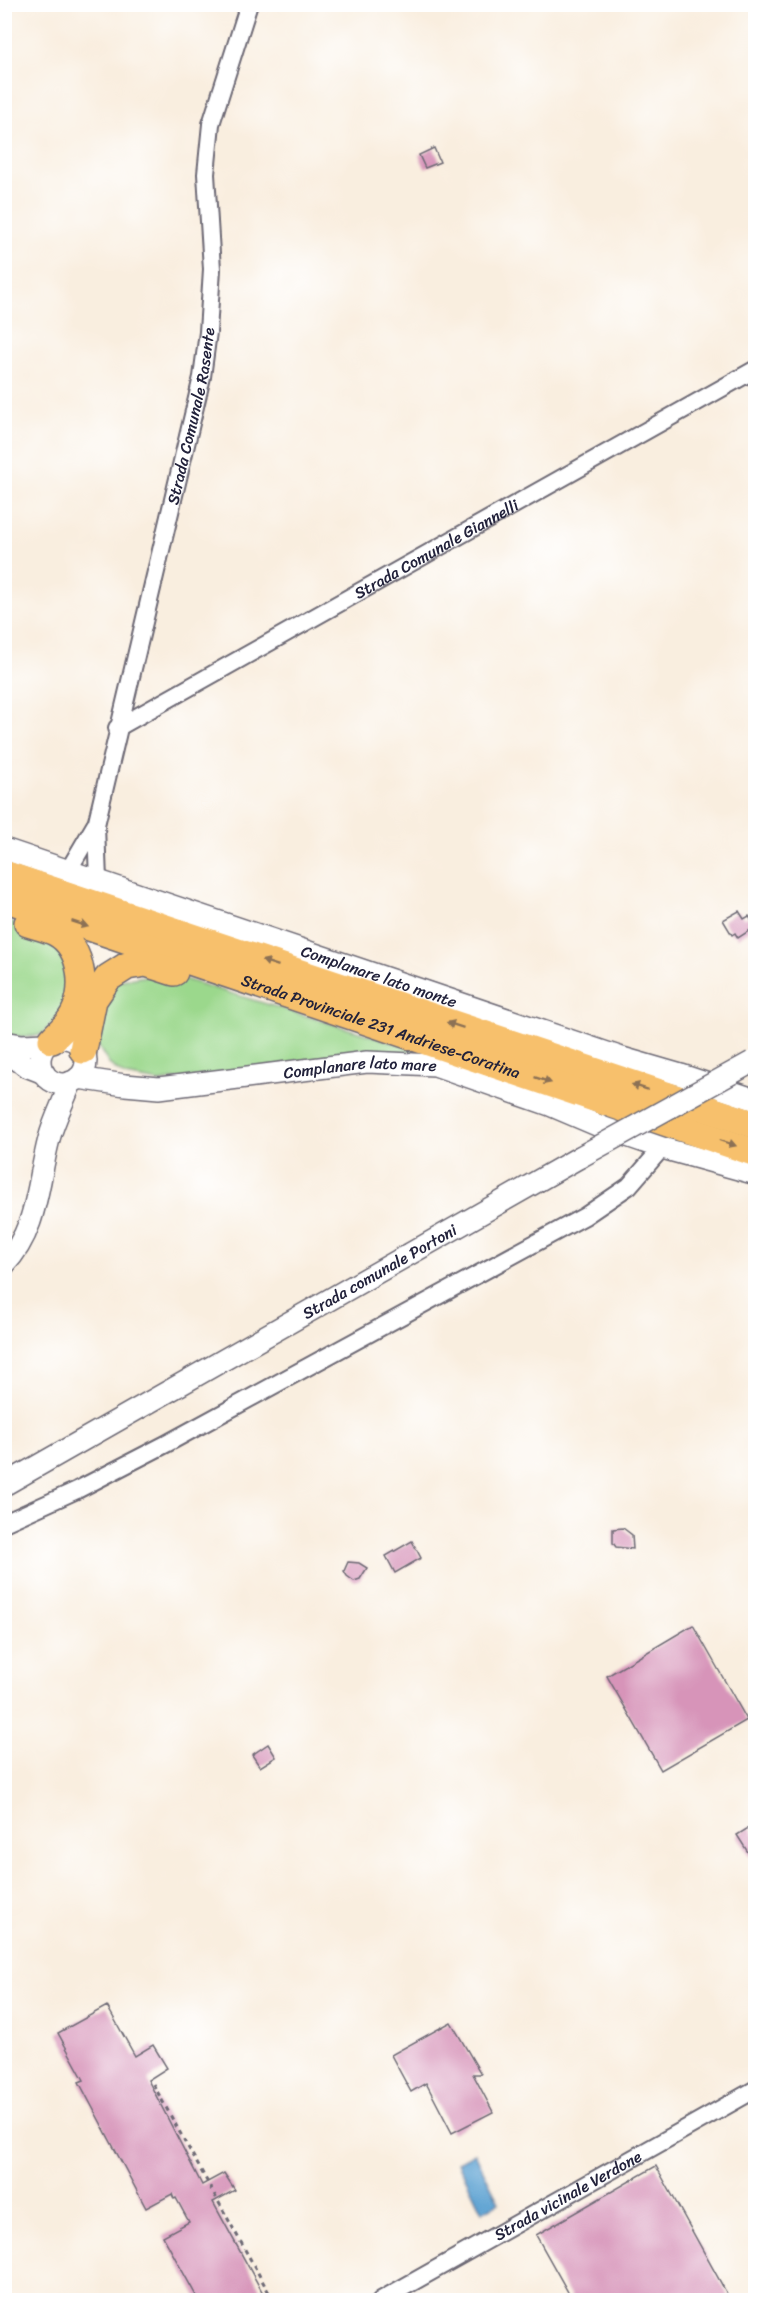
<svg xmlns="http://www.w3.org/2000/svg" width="760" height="2305" font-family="Sriracha,sans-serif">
<rect width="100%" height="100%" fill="#fff"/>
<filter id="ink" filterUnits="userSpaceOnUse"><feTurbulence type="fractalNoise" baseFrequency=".0167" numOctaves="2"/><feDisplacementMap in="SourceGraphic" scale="12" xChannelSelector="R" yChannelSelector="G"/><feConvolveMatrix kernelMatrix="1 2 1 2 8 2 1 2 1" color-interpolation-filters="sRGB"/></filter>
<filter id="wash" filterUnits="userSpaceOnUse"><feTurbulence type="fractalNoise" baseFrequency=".008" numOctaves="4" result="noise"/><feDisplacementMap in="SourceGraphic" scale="24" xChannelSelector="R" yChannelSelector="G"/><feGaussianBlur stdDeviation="1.35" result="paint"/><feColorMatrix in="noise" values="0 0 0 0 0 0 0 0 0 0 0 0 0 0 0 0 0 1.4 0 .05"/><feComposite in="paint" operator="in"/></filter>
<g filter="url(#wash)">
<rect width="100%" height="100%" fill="#f9eedf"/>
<g fill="#9bd88c" stroke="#5e7d64" stroke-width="1.5">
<path d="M4,920c18,6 37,11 51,24 22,21 17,59 -3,80 -3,2 -7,8 -10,10 -10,5 -27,2 -37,1z"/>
<path d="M164,973l271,82 -27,-2 -45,1 -204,28 -34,-6 -16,-12 -11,-18 -3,-22 21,-43z"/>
</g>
<path fill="#5ba1d1" stroke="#3e6286" stroke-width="1.5" d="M475,2153l24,50 -17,9 -24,-50z"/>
<g id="blocks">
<g fill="#d794b9">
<path d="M434,148l6,14 -15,6 -6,-13z"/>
<path d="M739,911l5,8 5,-3 6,11 -17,11 -3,-5 -3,2 -9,-15z"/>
<path d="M623,1528l9,7 1,14 -17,-2 -3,-4v-14z"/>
<path d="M412,1541l9,17 -26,15 -9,-17z"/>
<path d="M348,1562l11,1 8,5 -7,11 -6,2 -7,-5 -3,-5z"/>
<path d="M693,1625l54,95 -86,50 -54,-94z"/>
<path d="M268,1744l8,13 -16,10 -8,-12z"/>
<path d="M750,1827l6,9v29l-19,-30z"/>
<path d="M107,2006l28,50 18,-11 14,23 -19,12 54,105 22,-12 11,17 -22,12 52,95 -7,4h-59l-36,-65 26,-14 -13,-24 -2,1 -2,-5 -26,14 -67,-126 5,-2 -26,-47z"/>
<path d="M451,2022l30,52h-8l20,38 -41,21 -26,-50 -15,9 -20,-37z"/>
<path d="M656,2166l75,135h-158l-37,-66z"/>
</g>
</g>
</g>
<g filter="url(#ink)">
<use href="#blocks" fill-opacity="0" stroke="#6d6974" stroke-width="1.5"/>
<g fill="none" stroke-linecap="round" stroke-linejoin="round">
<g stroke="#6d6974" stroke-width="20">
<g id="minor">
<path id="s1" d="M117,728l639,-359"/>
<path d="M68,871l27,-46"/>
<path id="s2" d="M98,881l-2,-56 106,-448 6,-45 4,-63 -6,-95 5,-50 38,-120"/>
<path d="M4,1523l73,-33 89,-46 419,-228 44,-30 33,-38"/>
<path id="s3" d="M381,2300l375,-211"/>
</g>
</g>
<g stroke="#6d6974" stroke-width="24">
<g id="tertiary">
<path id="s4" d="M4,849l615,208 62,18 75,25"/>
<circle cx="63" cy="1061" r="23"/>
<path d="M4,1042l18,3 24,-1"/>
<path d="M4,1050l22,16 18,7"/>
<path id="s5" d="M78,1078l47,7 34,3 208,-26 68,3 115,40 54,23 58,20 94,26"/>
<path d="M4,1265c34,-36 33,-81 45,-126 5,-19 15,-38 22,-57"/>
<path id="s6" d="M4,1485l576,-328"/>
</g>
</g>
<g stroke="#6d6974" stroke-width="30">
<g id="trunk">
<path d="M4,874l752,251"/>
<path id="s7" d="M4,898l752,255"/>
<path d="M28,923c9,3 19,5 27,9 29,15 33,62 16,87 -5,8 -13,14 -19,21"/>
<path d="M83,1050l10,-50 15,-22 19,-12 19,-3 28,9"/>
</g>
</g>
<path stroke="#6d6974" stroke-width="3" stroke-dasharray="4.5 4.5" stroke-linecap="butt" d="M153,2084l120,216"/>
<use href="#minor" stroke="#fff" stroke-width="16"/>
<use href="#tertiary" stroke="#fff" stroke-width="21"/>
<use href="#trunk" stroke="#f7c06c" stroke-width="27"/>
<g stroke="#6d6974" stroke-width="24" stroke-linecap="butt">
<path id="tertiary-bridge" d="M580,1157l172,-95"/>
</g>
<use href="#tertiary-bridge" stroke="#fff" stroke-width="21"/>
</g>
<defs><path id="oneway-solid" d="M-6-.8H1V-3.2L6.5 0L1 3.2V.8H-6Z" transform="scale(1.5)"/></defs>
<g fill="#8c7154">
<use href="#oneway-solid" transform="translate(80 924) rotate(19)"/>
<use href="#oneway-solid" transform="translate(270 963) rotate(-162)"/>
<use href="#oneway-solid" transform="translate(455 1025) rotate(-162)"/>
<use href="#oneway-solid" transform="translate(543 1080) rotate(19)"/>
<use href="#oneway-solid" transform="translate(640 1087) rotate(-162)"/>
<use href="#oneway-solid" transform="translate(728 1143) rotate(19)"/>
</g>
</g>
<g text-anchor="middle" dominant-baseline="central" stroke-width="6" stroke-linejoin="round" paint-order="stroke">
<g font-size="16" fill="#22223b" stroke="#fff">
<text stroke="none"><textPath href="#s2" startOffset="476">Strada Comunale Rasente</textPath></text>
<text stroke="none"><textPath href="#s1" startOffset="366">Strada Comunale Giannelli</textPath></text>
<text stroke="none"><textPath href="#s4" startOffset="396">Complanare lato monte</textPath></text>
<text stroke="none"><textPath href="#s7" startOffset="398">Strada Provinciale 231 Andriese-Coratina</textPath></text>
<text stroke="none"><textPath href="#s5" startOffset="284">Complanare lato mare</textPath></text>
<text stroke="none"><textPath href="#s6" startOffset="432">Strada comunale Portoni</textPath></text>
<text stroke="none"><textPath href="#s3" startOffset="214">Strada vicinale Verdone</textPath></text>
</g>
</g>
<rect width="760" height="2305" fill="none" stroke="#fff" stroke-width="24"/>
</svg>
